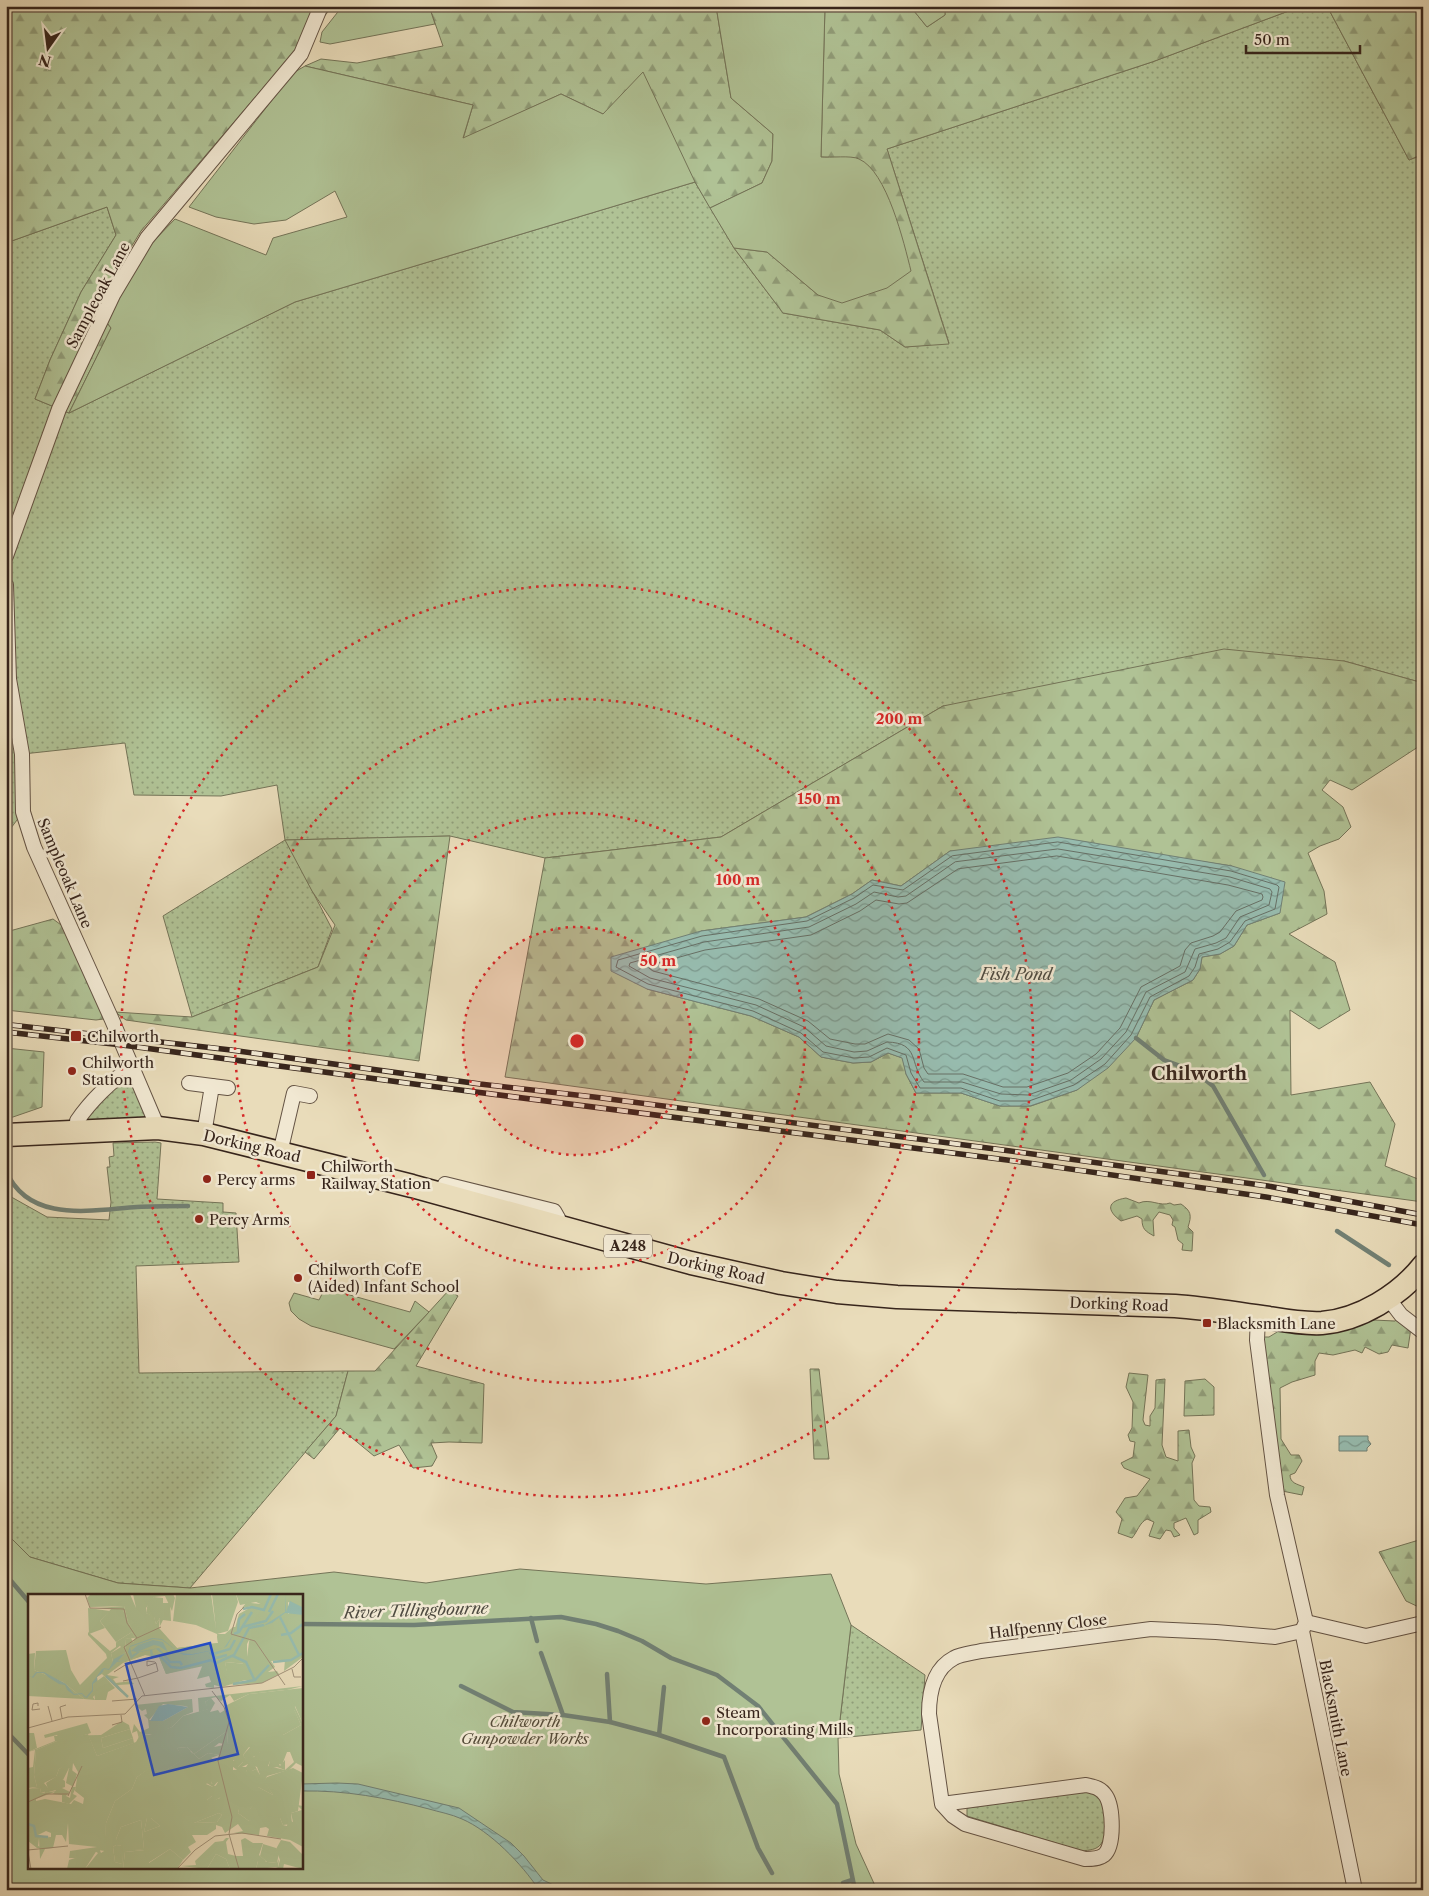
<svg xmlns="http://www.w3.org/2000/svg" width="1429" height="1896" font-family="'Libre Caslon Text',serif">
<defs>
<pattern id="grass-dots" width="8" height="8" patternUnits="userSpaceOnUse" patternTransform="scale(1.25)"><rect width="8" height="8" fill="#b0c295"/><path d="M2 2h.1M6 6h.1" fill="none" stroke="#909d79" stroke-width="1.8" stroke-linecap="round"/></pattern>
<pattern id="forest-firs" width="22" height="20" patternUnits="userSpaceOnUse" patternTransform="scale(1.25)"><rect width="22" height="20" fill="#b0c295"/><path d="M5 1l3.5 6h-7zM16 11l3.5 6h-7z" fill="#909d79"/></pattern>
<pattern id="water-waves" width="16" height="10" patternUnits="userSpaceOnUse" patternTransform="scale(1.25)"><rect width="16" height="10" fill="#97bcaf"/><path d="M0 5q4-4 8 0t8 0" fill="none" stroke="#7c998e"/></pattern>
</defs>
<rect width="100%" height="100%" fill="#e9dcba"/>
<filter id="stains"><feTurbulence type="fractalNoise" baseFrequency=".004" numOctaves="4"/><feColorMatrix values="0 0 0 0 .2 0 0 0 0 .09 0 0 0 0 .02 0 0 0 .5 -.17"/></filter>
<radialGradient id="worn" r=".72"><stop offset=".6" stop-color="#630" stop-opacity="0"/><stop offset="1" stop-color="#630" stop-opacity=".3"/></radialGradient>
<g fill="url(#grass-dots)" stroke="#747458">
<path d="M1302,6h25l82,154 14,-5v528l-79,-22 -401,45 -222,131 -176,21 -95,-22 -164,4 46,89 -14,38 -126,50 -29,-101 122,-76 -8,-55 -56,11 -87,-1 -9,-52 -102,11v58l-12,16 -5,1v-586l101,-36 9,28 -35,57 -31,68 -15,39 34,14 226,-111 400,-120 39,66 49,65 97,17 25,17 44,-4 -62,-194 265,-87z"/>
<path d="M126,1071l32,57 -80,3 3,-17z"/>
<path d="M155,1142l6,1 -4,56 66,4v9l13,1 3,49 -103,4 3,107 209,-2 -12,45 -146,172 -72,-5 -88,-26 -24,-24v-339l41,23 62,3 2,-18 -4,-35h3l-1,-10 5,-1 -1,-13z"/>
<path d="M851,1625l74,50 -4,55 -83,8z"/>
<path d="M1089,1791c4,3 10,6 13,10 6,11 7,33 -1,43 -4,6 -12,6 -19,7l-115,-35v-8z"/>
</g>
<g fill="url(#forest-firs)" stroke="#747458" fill-rule="evenodd">
<path d="M6,6h327l-192,225 -24,39 -21,38 15,20 -42,85 -34,-14 15,-39 31,-68 35,-57 -9,-28 -101,36z"/>
<path d="M429,6h287l15,92 42,36 -1,27 -10,22 -52,25 -15,-26 -92,-68 -42,-20 -98,45 10,-34 -168,-39 16,-7 36,4 86,-17z"/>
<path d="M825,6h85l17,21 18,-12v-9h357l-150,56 -265,87 62,195 -44,3 -25,-17 -97,-17 -49,-65 33,4 51,43 40,-137 -37,-1z"/>
<path d="M1327,6h96v148l-14,6z"/>
<path d="M1224,649l120,12 79,22v66l-5,-2 -66,43 -22,-10 -8,10 21,17 8,20 -12,12 -19,7 -12,7 16,38 3,23 -38,20 46,28 15,48 -31,19 -29,-19 1,85 79,-13 25,42 -10,42 38,15v21l-918,-125 40,-219 176,-21 222,-131zM950,851l221,6 61,9 48,47 -33,12 -13,21 -14,8 -18,3 -2,12 -7,11 -39,20 -18,38 -59,52 -46,16h-31l-39,-13h-45l-10,-19 -3,-16 -15,-5 -17,9 -18,1 -32,-6 -22,-20 -48,-21 -104,-27 54,-58 105,-14 46,-23 20,-14 29,6z"/>
<path d="M450,836l-31,225 -293,-41 -11,-8 77,5 126,-50 17,-42 -23,-34 -27,-51z"/>
<path d="M53,919l19,14 39,85 -15,2 -90,-10v-78z"/>
<path d="M6,1048l38,4 -2,55 -29,10 -7,1z"/>
<path d="M1126,1198l13,5c11,-5 21,4 31,0l4,2 7,-1c10,7 11,11 7,23l5,5 -1,19 -10,-1 1,-6 -5,-4 -3,-13 -3,-2 1,-5 -3,-5 -11,-3 -6,8 1,16c-9,-5 -12,-7 -12,-17l-5,-3 -16,5c-15,-11 -14,-20 5,-23z"/>
<path d="M449,1290l9,6 -42,70 68,18 -2,59 -33,-1 -18,1 6,14 -5,9 -19,2 -14,-23 -25,11 -34,-28 -26,31 -9,-7 31,-36 12,-45h27z"/>
<path d="M1400,1315l12,6 -4,27 -16,-3 -4,7 -9,2 -14,-7 -3,6 -7,-3 -22,5 -14,-2 -4,8v14l-23,7 -12,6 1,51 10,16h8l3,6 -7,12 -5,2c0,8 7,9 14,12l-2,8 -20,-4 -21,-154h8l13,-8 88,-11 3,2 22,1z"/>
<path d="M810,1369h9l10,90h-15z"/>
<path d="M1129,1373l19,2 -5,45 2,5 5,1v-10l5,-8 1,-28 9,-1 -3,66 4,12 12,4v-30l11,-1 2,17 4,9 -3,7 2,37 5,6 11,1 1,5 -13,8v13l-4,2 -8,-17 -12,5v5l6,7 -6,2 -3,-6 -5,-1 -6,9 -11,-3 5,-14 -7,-3c-8,4 -9,12 -15,19l-14,-5 4,-14 -6,-7 9,-14 12,-2 13,-17 -26,-11 -3,-5 12,-6 2,-15 -5,-1 -2,-6 4,-7 1,-26 -7,-15z"/>
<path d="M1205,1379l9,8v28l-30,1 1,-35z"/>
<path d="M1419,1540l4,9v60l-17,-8 -27,-49z"/>
</g>
<g fill="#b0c295" stroke="#747458" fill-rule="evenodd">
<path d="M340,6h89l6,18 -105,20 -10,-2 2,-10 19,-24z"/>
<path d="M716,6h109l-4,151c9,1 30,-2 38,2 28,12 45,84 52,112l-24,17 -45,15 -24,-8 -51,-43 -33,-4 -24,-40 52,-25 10,-22 1,-27 -42,-36z"/>
<path d="M910,6h35v9l-18,12z"/>
<path d="M305,66l168,39 -10,33 98,-44 42,20 40,-42 52,110 -400,120 -226,111 42,-85 -6,-8 41,-71 29,-30 91,36 7,-17 74,-21 -12,-26 -49,29 -32,4 -38,-7 -27,-10 104,-134z"/>
<path d="M325,1288l85,24 5,-11 14,11 -35,37 -83,-23 -12,-7 -8,-8 -2,-8 5,-10 25,7z"/>
<path d="M6,1533l24,24 88,26 72,5 144,-16 92,11 94,-14 186,15 125,-10 20,51 -13,112 1,37 17,70 21,46h-871zM29,1595h272v272h-272z"/>
</g>
<g fill="url(#water-waves)" stroke="#718074">
<path d="M1058,837l174,29 53,16 -5,31 -33,12 -13,21 -14,8 -18,3 -2,12 -7,11 -39,20 -18,38 -28,30 -31,22 -47,16h-30l-39,-13h-45l-10,-19 -4,-16 -14,-5 -17,9 -18,1 -32,-6 -22,-20 -48,-21 -104,-27 -36,-18v-14l90,-26 105,-14 46,-23 20,-14 29,6 49,-35z"/>
<path d="M1339,1436h29v4l3,4 -4,4v3h-28z"/>
<path d="M337,1783l21,1 101,24 52,35 13,13 19,24 21,10h-25c-17,-26 -49,-59 -77,-71 -11,-5 -23,-7 -33,-10 -42,-11 -84,-19 -128,-18v-7z"/>
</g>
<g fill="none" stroke-linecap="round" stroke-linejoin="round">
<g stroke="#677066" stroke-width="1">
<path d="M1058,842l173,29 46,14 2,2 -4,22 -30,12 -15,21 -12,7 -19,5 -4,13 -6,9 -39,21 -19,38 -26,29 -31,21 -45,16h-29l-39,-13h-41l-9,-15 -5,-18 -19,-7 -18,9 -15,1 -31,-6 -22,-19 -48,-22 -105,-27 -32,-17 2,-7 84,-24 105,-15 47,-23 19,-13 30,5 49,-34z"/>
<path d="M1058,849l172,28 40,12 2,3 -3,13 -29,12 -14,21 -10,5 -21,6 -10,23 -39,20 -20,40 -25,27 -30,21 -43,15 -27,-1 -39,-12h-38c-15,-19 -4,-39 -37,-40l-20,9 -13,1 -28,-6 -22,-19 -48,-22 -106,-27 -21,-12 1,-3 74,-21 105,-15 47,-23 18,-12 24,5 8,-1 49,-34z"/>
<path d="M1057,856l171,29 34,9 1,3 -1,3 -26,11 -16,21 -7,4 -22,7 -6,7 -5,16 -39,21 -21,41 -24,26 -28,19 -41,14h-24l-40,-13h-35l-4,-6 -5,-19 -10,-9 -21,-6 -23,10h-10l-25,-5 -22,-18 -49,-22 -106,-28 -4,-3 2,-3 54,-15 106,-15 49,-24 16,-11 23,4 8,-1 51,-34z"/>
</g>
<g stroke="#718074" stroke-width="4.5">
<path d="M1136,1038l28,22 30,11 19,15 51,89"/>
<path d="M6,1171c23,53 86,39 131,36 17,-1 34,-1 51,-1"/>
<path d="M1337,1231l52,34"/>
<path d="M6,1575l23,27"/>
<path d="M531,1618l6,23"/>
<path d="M301,1624l113,1 147,-8 35,7 22,7 24,10 29,17 46,17 41,31 79,98 18,86"/>
<path d="M541,1653l22,62 47,7 49,13 65,22 34,91 14,25"/>
<path d="M607,1674l3,48"/>
<path d="M461,1686l52,26 50,3"/>
<path d="M6,1731l23,24"/>
<path d="M659,1735l5,-48"/>
<path d="M843,1883l9,-3"/>
</g>
<g stroke="#645344" stroke-width="16">
<g id="minor">
<path d="M6,556l53,-147 54,-114 34,-57 154,-184 20,-48"/>
<path d="M6,585l3,94 13,75 1,58 11,35 78,173 46,108"/>
<path d="M189,1083l23,3"/>
<path d="M78,1131l-1,-10c12,-18 36,-43 55,-53"/>
<path d="M204,1134l8,-48 16,2"/>
<path d="M280,1153l14,-60 16,3"/>
<path d="M445,1184l109,27 4,7 1,9"/>
<path d="M1388,1298l13,17 22,17"/>
<path d="M1258,1317l-1,23 20,155 29,127 -4,9 53,259"/>
<path d="M1306,1622l60,14 57,-13"/>
<path d="M942,1804l144,-19c9,2 15,3 20,11 7,11 9,50 -2,59 -5,4 -13,4 -19,4l-120,-35 -12,-8 -11,-12 -13,-90c0,-21 4,-45 25,-56 7,-4 19,-5 27,-7l170,-22 65,3 59,5 27,-6"/>
</g>
</g>
<g stroke="#37251c" stroke-width="25">
<path id="primary" d="M6,1135l152,-7 46,6 208,52 279,77 90,20 56,9 60,5 278,9c32,2 63,8 94,12 18,3 35,6 53,5 38,-3 78,-28 101,-57"/>
</g>
<use href="#minor" stroke="#f1e8d2" stroke-width="14"/>
<use href="#primary" stroke="#e9dcba" stroke-width="22"/>
<g stroke="#37251c" stroke-width="5.5">
<g id="rail">
<path d="M11,1025l220,25 249,34 114,13 409,53 265,36 155,29"/>
<path d="M6,1032l116,13 307,41 578,74 259,37 157,28"/>
</g>
</g>
<use href="#rail" stroke="#f1e8d2" stroke-width="4" stroke-dasharray="11" stroke-linecap="butt"/>
</g>
<circle cx="577" cy="1041" r="114" fill="#d62828" fill-opacity=".12"/>
<g fill="none" stroke="#d62828" stroke-width="2.5" stroke-dasharray="2.5 5">
<circle cx="577" cy="1041" r="114"/>
<circle cx="577" cy="1041" r="228"/>
<circle cx="577" cy="1041" r="342"/>
<circle cx="577" cy="1041" r="456"/>
</g>
<g fill="#8f2418" stroke="#f1e8d2" stroke-width="2">
<rect x="70" y="1030" width="12" height="12" rx="2.5"/>
<circle cx="72" cy="1071" r="5"/>
<rect x="306" y="1170" width="10" height="10" rx="2.5"/>
<circle cx="207" cy="1179" r="5"/>
<circle cx="199" cy="1219" r="5"/>
<circle cx="298" cy="1278" r="5"/>
<rect x="1202" y="1318" width="10" height="10" rx="2.5"/>
<circle cx="706" cy="1721" r="5"/>
</g>
<g text-anchor="middle" dominant-baseline="central" stroke-width="5" stroke-linejoin="round" paint-order="stroke">
<rect fill="#f1e8d2" stroke="#6f6053" stroke-width="1" x="604" y="1234.5" width="48" height="23" rx="4"/>
<g font-size="14" font-weight="bold" fill="#37251c">
<text x="628" y="1246">A248</text>
</g>
<g font-size="15" fill="#37251c" stroke="#f1e8d2">
<text transform="translate(98 295) rotate(-62)">Sampleoak Lane</text>
<text transform="translate(65 873) rotate(67)">Sampleoak Lane</text>
<text transform="translate(252 1146) rotate(13)">Dorking Road</text>
<text transform="translate(716 1268) rotate(13)">Dorking Road</text>
<text transform="translate(1119 1304) rotate(2)">Dorking Road</text>
<text transform="translate(1048 1626) rotate(-7)">Halfpenny Close</text>
<text transform="translate(1336 1718) rotate(79)">Blacksmith Lane</text>
</g>
<g font-size="15" fill="#37251c" stroke="#f1e8d2" text-anchor="start">
<text x="87" y="1036">Chilworth</text>
<text x="82" y="1062">Chilworth<tspan x="82" dy="17">Station</tspan></text>
<text x="321" y="1166">Chilworth<tspan x="321" dy="17">Railway Station</tspan></text>
<text x="217" y="1179">Percy arms</text>
<text x="209" y="1219">Percy Arms</text>
<text x="308" y="1269">Chilworth CofE<tspan x="308" dy="17">(Aided) Infant School</tspan></text>
<text x="1217" y="1323">Blacksmith Lane</text>
<text x="716" y="1712">Steam<tspan x="716" dy="17">Incorporating Mills</tspan></text>
</g>
<g font-size="15" font-style="italic" fill="#554c3a" stroke="#f1e8d2">
<text x="525" y="1721">Chilworth<tspan x="525" dy="17">Gunpowder Works</tspan></text>
</g>
<g font-size="16" font-style="italic" fill="#4f4b41" stroke="#f1e8d2">
<text x="1016" y="974">Fish Pond</text>
<text transform="translate(416 1610) rotate(-2)">River Tillingbourne</text>
</g>
<g font-size="18" font-weight="bold" fill="#37251c" stroke="#f1e8d2">
<text x="1199" y="1074">Chilworth</text>
</g>
</g>
<g transform="translate(28 1594)">
<rect width="275" height="275" fill="#e9dcba"/>
<path d="M63,0h39l6,14 -3,-14h40l2,4 -3,13 -7,-15 -11,1 -8,11v19l-11,7 -7,-12 -4,-16 -34,1 -3,-9zM148,0h35l5,35 -4,-35h24l2,8 -10,29 -11,3 -21,-9 -23,-4zM84,14l11,2 9,22 -16,10 -16,-21zM275,22v41l-19,14 1,-11 -14,1 4,6 -7,5 9,-1 2,3 -17,9 -17,-3 -23,7 -8,-2v3l-8,-1 -1,-3 6,-2 -2,-6 -12,3 6,-15h10l14,10 -2,-12 21,2 4,-29zM7,59l-1,17 29,12 21,17 -56,-3v-42zM76,82l11,12 -7,4 -2,8h-11l-2,-16zM275,94v36l-8,-18 -1,3 7,16 -18,10 -55,9 -1,-13 -33,23 -7,-7 -10,1 7,11 -24,15 -7,-8 -16,11 -5,12 -17,12 -9,22 -1,28 -8,-1 -12,19h-18l2,-9 6,-2h-6l1,-7 27,-4 -28,-3 -1,-21 -2,19 -4,-7h-6l-3,13 -8,1 -5,10 -1,-21 12,-1v-4l-5,-2 -10,5v-35l9,-2 26,5 3,-4 9,4 1,-6 -9,-7 3,-19 -5,-9 -14,6 -3,8 -12,6 5,6 -5,3 -3,1 -1,-5 -12,1 9,-2 -3,-12 2,-25 21,-9 31,-7 9,22 39,-14 4,-7h9l23,-8 11,-11 25,-7 -3,-7 6,-4 4,5 -5,9 8,-2 2,3 5,-3v-4l24,-12zM265,174l10,5 -5,38 -7,2 1,11 -9,1 -3,-7 -31,3 -11,-8 1,-4h11l3,-4 5,-18 15,8 -9,-14 3,-4zM191,219l3,2 -5,7 -23,1zM119,224h4l9,8 -16,6zM113,226l3,29 -18,2 -10,-12 5,-12zM88,251l8,1 -2,18 -7,-2 -2,-15zM142,255l13,11 -6,9h-54l2,-17 20,-2 4,13zM188,260l10,5 4,10h-23zM251,265l-1,8 -22,2 2,-8 19,2z" fill="#b0c295"/>
<path d="M208,0h37l-8,12 -9,-4 -16,3zM257,0h9l2,8h-8l-2,13 7,-4 10,5 -13,-1 -16,13 -22,1 -5,5v30l7,6v8l8,1v4l-32,2 24,-5 -12,-18h-17l3,14 -6,3 -9,-15 -47,10 -7,-17 -14,-2 -22,8 -16,12 12,2 -6,2 3,4 15,-2 3,3 -16,1 4,8 -20,-19 -5,3 1,5 -5,2 5,8 -5,5 2,3 -11,-1 -21,-17 -29,-12 2,-19 30,-1 5,20 9,15 27,-27 -1,-4 -18,-19v-3l22,19 6,-4v-5l5,3 -10,8 2,9 13,-10 -1,-13 6,-1 2,4 2,-4 -7,-12 -5,-16 -24,-2 25,-2 4,16 7,11 3,-5 7,-1 1,-14 8,3 2,8 4,-6 -1,10 18,20 41,-5 -1,-9h8l8,-7h3l-1,6 15,-9 23,-3 12,-14 -3,-9zM275,92l-16,4 16,34v47l-1,-5 -6,-3 -7,7 -22,6 -2,5 8,14 -15,-8 3,12 -11,10h-11l-1,4 11,8 11,-6 20,3 3,7 4,1 1,-6 5,2 -2,-9 11,-3 -5,-5 6,1v41l-13,-7 -23,-4 2,-7 -3,-2 -6,1 -1,7 -25,-2 9,-2 -5,-7 -13,9 -3,-6 -6,-2v4l-9,6h-15l4,7 -8,5 3,5 -8,8 -13,-11 -22,14 -4,-13 -19,2 -2,17h-38l13,-16 -5,-3 6,-2 2,5 3,-2 2,-28 9,-22 17,-12 5,-12 16,-12 7,9 23,-15 -6,-11 10,-1 4,4 -4,6 6,-4 6,6 9,-6 11,2 -8,3 6,3 10,-30 1,13 15,-10 3,-1 5,7 27,-9 5,4 18,-10 -16,-35 -36,4 -15,7 -4,-6 -9,6 -5,-4 -4,1 -7,4 4,7 -10,3 -1,-14zM221,153l11,6 -13,8 -4,-6zM259,158h3l4,10 -9,8 -17,-4 2,-5 12,4zM205,166l10,2 -5,5 2,1 8,-4 9,3 3,8 -4,-6 -10,5 1,-5 -14,1zM184,187l-1,3 7,-2 -3,5h5l1,3 -1,8 -8,3 -5,-1 5,-4 1,-9 -7,-3zM191,219l3,2 -5,7 -23,1zM119,224h4l9,8 -16,6zM113,226l3,29 -18,1 -2,-6 -8,-5 5,-12zM88,251l7,1 -1,18 -7,-2 -2,-15zM164,105l1,13 -10,4 -11,11 -16,7 -16,1 -1,4 -2,-8 -5,2 2,-9 6,8 9,-4 -1,-9 -4,-4 3,-1 -1,-5 -4,2 -7,-6zM135,110l22,2 3,1 -25,14 -14,-1zM94,127l7,4 1,4 -29,9 2,10 30,-10 1,5 -37,13 -9,-21 -20,7 -11,-1 -21,9 -2,25 3,12 -9,1v-20l5,-1 2,-17 -7,2 27,-11 -1,-5 47,-1zM41,169h4l-1,10 -3,-5 -6,12 -7,-3 3,-8zM12,194l1,5 16,-2 -21,8v36l14,2 -11,1 -1,8 5,2h-6l-9,-7v-52zM198,244h3l-3,4 2,12 8,2h7l-2,-16 4,-2 8,5h10l-4,12 7,6 -2,3 -6,-3 -2,8h-26l-4,-10 -10,-5 -9,15 -26,-3 15,-1 -1,-4 20,-19 8,-1zM253,246l9,2 13,13v14l-19,-5 -1,5h-10l5,-2 2,-7 -4,-11z" fill="#b0c295" fill-rule="evenodd"/>
<path d="M240,0h35v15l-15,-7v13l5,-4 10,4v9l-16,10 -37,4 -4,8 1,18 -22,-2 -8,4 -9,-3 -42,11 -7,-17 -14,-2 -15,5 9,-7 13,-4h8l7,5 4,-2 1,-9 5,5 41,-5 -1,-7 16,-1 6,-21 14,-8 -11,2 4,-5 -5,-1 20,2 5,-3zM126,3l9,1v5h7l1,18 -8,-1 -3,6v-8l-4,6 -2,-7 -8,-4 2,-11zM60,14l22,3 -10,10 5,7 -16,6zM104,38l3,6 -10,1 1,13 -13,10 -2,-9 10,-6 -5,-5zM59,129l4,10 -3,1 -21,6 -8,-1 -2,-4 -12,3 -1,-3zM102,135l3,9 -30,10 -2,-10zM199,137l-3,13 -5,-1 -5,4 10,-2 -5,10 -11,-2 -9,6 -5,-5zM0,139h6l3,15 -9,4zM225,150h6v8l6,4 -5,4 -6,-4 -2,4 8,15 -4,-6 -4,2 3,5 -6,1 -5,-2 3,-5 -6,3 -13,-10 11,-5 4,4 -5,5h8l2,-3 -5,-9zM157,155l8,4 -3,3 6,9 -2,3h-4l-3,-11 -7,-5zM248,164l4,8 5,-6v10l-8,-3 -9,2 2,-9zM41,174l8,6 -4,13h3l-3,7 4,2 -8,8 -7,-2v-7l-9,-1 3,-4 -11,3 -1,-3 4,-1 -2,-6 11,-7 8,5v6l-3,1 8,4 -4,4 4,2 2,-12 -6,-3zM185,184l-2,6 7,-3 -4,5 7,-1 2,11 -13,7 -3,-3 5,-4 -4,-7 5,-2 -8,-5zM235,250l13,4 3,5 -2,10 -10,-1 -7,-6z" fill="#b0c295"/>
<path d="M258,0v18l4,-11 12,6 1,8 -18,-2 -13,10 -9,3 22,-14zM205,41l-6,11 -3,2 -33,7h-7l-10,-4 -10,4 -8,-6 -16,3 -9,7 -3,-7 2,-6 22,-8 10,1 18,14 12,1 32,-6zM125,45l9,1 15,11 -12,4 -6,-7 -22,4 17,-7 5,1 9,6 -5,-10 -10,-2 -15,5 -7,6 6,1 -5,3 -2,-8zM97,59l-7,8 10,-1 -11,2 -8,8 -5,-1 -1,3 -6,5v4l-4,3v7l-6,7 -3,-1 -2,-3 -8,1 -7,-5 -2,-5 -6,-1 -11,-7 -4,-4h-7l-4,5 -5,-3 4,2 4,-5h8l22,12 8,10 8,-1 4,4 6,-7v-7l10,-14 2,-1 5,1 5,-10zM140,110l20,3 -25,14h-13l9,-15z" fill="#97bcaf" fill-rule="evenodd"/>
<path fill="none" stroke="#97bcaf" stroke-width="2.5" d="M215,15l9,-2 12,3 7,-16M241,18l9,-18M252,23l19,38M214,33l24,-6 7,-10M210,38l1,-13 6,-5M206,40l5,-2 13,-20M253,41l10,-2 12,-9M123,56l1,6h8l11,11 10,1 30,-8 5,3 18,-8 15,-27 15,-3M182,58l6,6 11,-3M185,60l17,-5 5,-9M137,62l5,6h10l2,3M205,62l13,6 8,17M245,68l18,-2 12,-7M78,82l22,21M205,90l22,-4 14,-15M0,230l6,2 2,10 12,1"/>
<path fill="none" stroke="#a2937b" stroke-width="1" d="M57,0l5,14 34,1 3,14 10,15 -13,9 21,49M216,13l-7,7 -6,20 24,7 30,44M109,44l24,-11M119,67l8,1 1,1 -9,3zM264,75l2,8h7M86,78l16,-10M110,84l20,-7 -2,-8M95,87l15,-3M184,97l12,16 5,15 -11,39 14,56 -3,17M84,107l25,-2M10,112v-3l-5,1 -1,6 8,-1M20,112l4,15M34,124l-2,-11 6,-2M84,131l10,-3 -1,-7M0,134l40,-11 57,-3 17,-18 120,-13 32,-16 9,-9M40,202l14,-30M0,208l18,-8h23M201,240l10,35M0,256l40,-4M0,258l3,17M149,275l18,-19 20,-14 27,-3 39,6"/>
<path fill="#1d4ed8" fill-opacity="0.15" stroke="#1d4ed8" stroke-width="2.5" d="M182,49l28,111 -84,21 -28,-111z"/>
<rect width="275" height="275" fill="none" stroke="#37251c" stroke-width="2.5"/>
</g>
<circle cx="577" cy="1041" r="8" fill="#d62828" stroke="#f1e8d2" stroke-width="2.5"/>
<g font-size="15" text-anchor="middle" font-weight="bold" fill="#d62828" stroke="#f1e8d2" stroke-width="5" stroke-linejoin="round" paint-order="stroke">
<text x="899" y="724">200 m</text>
<text x="819" y="804">150 m</text>
<text x="738" y="885">100 m</text>
<text x="658" y="966">50 m</text>
</g>
<rect width="1429" height="1896" fill="none" stroke="#e9dcba" stroke-width="25"/>
<rect x="8" y="8" width="1414" height="1881" fill="none" stroke="#37251c" stroke-width="2.5"/>
<rect x="12" y="12" width="1404" height="1871" fill="none" stroke="#37251c"/>
<g transform="translate(48 48) rotate(194)" stroke="#f1e8d2" stroke-width="4" paint-order="stroke">
<path d="M0-4L9 19L0 12L-9 19Z" fill="#37251c"/>
<text y="-8" font-size="14" font-weight="bold" text-anchor="middle" fill="#37251c">N</text>
</g>
<path d="M1246 45v8h114v-8" fill="none" stroke="#37251c" stroke-width="2.5"/>
<text x="1254" y="45" font-size="15" fill="#37251c" stroke="#f1e8d2" stroke-width="4" paint-order="stroke">50 m</text>
<rect width="100%" height="100%" filter="url(#stains)"/>
<rect width="100%" height="100%" fill="url(#worn)"/>
</svg>
